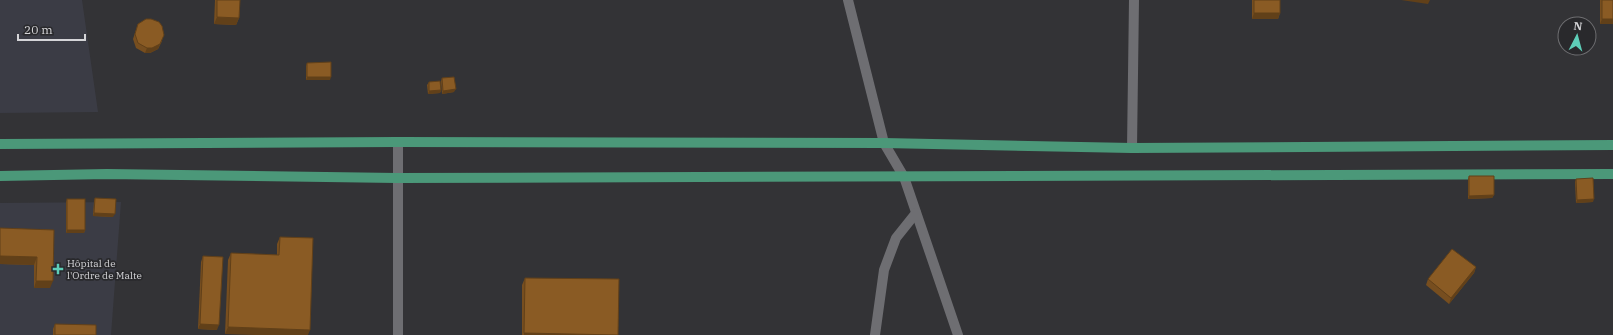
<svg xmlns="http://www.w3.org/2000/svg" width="1613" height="335" font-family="'IBM Plex Serif',serif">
<rect width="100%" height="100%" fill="#333336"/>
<g fill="#3b3c45">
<path d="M0,0h82l16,112 -98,1z"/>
<path d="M121,202l-10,133h-111v-132z"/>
</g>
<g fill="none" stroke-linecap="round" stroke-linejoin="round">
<g stroke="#6e6e72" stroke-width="10">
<path d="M848,0l36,143 20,34 54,158"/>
<path d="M398,142v193"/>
<path d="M1132,148l2,-148"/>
<path d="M875,335l9,-65 12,-32 20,-25"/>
</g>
<g stroke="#4b9879" stroke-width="10">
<path d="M0,144l398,-2 486,1 248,5 481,-3"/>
<path d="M0,176l107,-2 290,4 1216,-4"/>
</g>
</g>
<g fill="#774e1f">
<path d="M215,0h25l-1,18 -3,7 -22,-1z"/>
<path d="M1252,0h28v13l-2,6h-26z"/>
<rect x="1600" y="0" width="13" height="24"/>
<path d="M138,24l24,17 -4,8 -8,4h-5l-9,-5 -3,-9z"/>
<path d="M307,63l23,17h-24v-14z"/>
<path d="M442,78l12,14 -12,2 -1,-13z"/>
<path d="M429,82l12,8 -1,3 -12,1 -1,-9z"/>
<path d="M1469,176l25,19 -2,3 -24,1v-20z"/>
<path d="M1576,179l17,23 -17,1 -1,-21z"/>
<path d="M95,198l18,19 -20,-1 1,-15z"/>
<path d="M67,199l18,31 -1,3h-18v-31z"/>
<path d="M0,228l54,2 -4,58h-16v-23l-34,-1z"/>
<path d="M280,237l28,98 -83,-1 3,-74 3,-7 46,2v-11z"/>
<path d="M203,256l14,74 -19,-1 3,-67z"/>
<path d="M1476,267l-2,6 -25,31 -23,-19 2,-6z"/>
<path d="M525,278l93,57h-96v-50z"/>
<path d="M55,324l41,11h-43v-6z"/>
</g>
<g fill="#614019">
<path d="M1401,0h29l-2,4z"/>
<path d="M1254,13h26l-2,6h-26z"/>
<path d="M217,17l22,1 -3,7 -22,-1z"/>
<path d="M1602,19h11v5h-13z"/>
<path d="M164,35l-6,14 -8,4h-5l2,-5z"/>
<path d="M307,77h24l-1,3h-24z"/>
<path d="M456,89l-2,3 -12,2 1,-3z"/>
<path d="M441,90l-1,3 -12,1 1,-3z"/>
<path d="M1494,195l-2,3 -24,1 1,-3z"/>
<path d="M1594,199l-1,3 -17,1 1,-3z"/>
<path d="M94,213l21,1 -2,3 -20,-1z"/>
<path d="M67,230h18l-1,3h-18z"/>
<path d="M0,256l37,1 -3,8 -34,-1z"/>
<path d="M1476,267l-2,6 -25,31 2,-6z"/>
<path d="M36,281h17l-3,7h-16z"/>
<path d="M200,324l19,1 -2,5 -19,-1z"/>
<path d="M228,327l82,3 -2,5h-53l-30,-1z"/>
<path d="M524,333l92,2h-92z"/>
</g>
<g fill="#8a5b24" stroke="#614019">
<path d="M217,0h23l-1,18 -22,-1z"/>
<rect x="1254" y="0" width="26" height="13"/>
<rect x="1602" y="0" width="11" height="19"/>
<path d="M146,19h5l8,3 3,4 2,9 -4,9 -8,4h-5l-9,-5 -3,-9 3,-10z"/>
<path d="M331,62v15h-24v-14z"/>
<path d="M454,77l2,12 -13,2 -1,-13z"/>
<path d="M440,81l1,9 -12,1v-9z"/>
<path d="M1469,176h25v19l-25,1z"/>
<path d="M1593,178l1,21 -17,1 -1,-21z"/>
<path d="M95,198l21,1 -1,15 -21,-1z"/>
<rect x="67" y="199" width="18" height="31"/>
<path d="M0,228l54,2 -1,51h-17l1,-24 -37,-1z"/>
<path d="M280,237l33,1 -3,92 -82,-3 3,-74 48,2z"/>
<path d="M1452,249l24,18 -25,31 -23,-19z"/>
<path d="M203,256l20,1 -4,68 -19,-1z"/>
<path d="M525,278l94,1 -1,56 -94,-2z"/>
<path d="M55,324l41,1v10h-41z"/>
</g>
<path fill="#5eceb8" stroke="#29292c" stroke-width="1.5" d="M56 263h4v4h4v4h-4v4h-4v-4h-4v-4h4z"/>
<g text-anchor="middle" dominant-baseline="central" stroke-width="3.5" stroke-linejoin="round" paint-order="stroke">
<g font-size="10" fill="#d5d5d8" stroke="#29292c" text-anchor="start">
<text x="67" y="263">Hôpital de<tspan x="67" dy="12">l'Ordre de Malte</tspan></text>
</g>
</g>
<g transform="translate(1577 36) rotate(6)"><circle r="19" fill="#29292c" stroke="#6e6e71"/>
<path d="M0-3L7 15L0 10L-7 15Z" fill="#5eceb8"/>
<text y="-6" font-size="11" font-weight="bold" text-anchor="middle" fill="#d5d5d8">N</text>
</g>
<path d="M18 34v6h67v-6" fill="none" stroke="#d5d5d8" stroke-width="2"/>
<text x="24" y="34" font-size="12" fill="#d5d5d8" stroke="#29292c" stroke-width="3" paint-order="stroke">20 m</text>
</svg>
